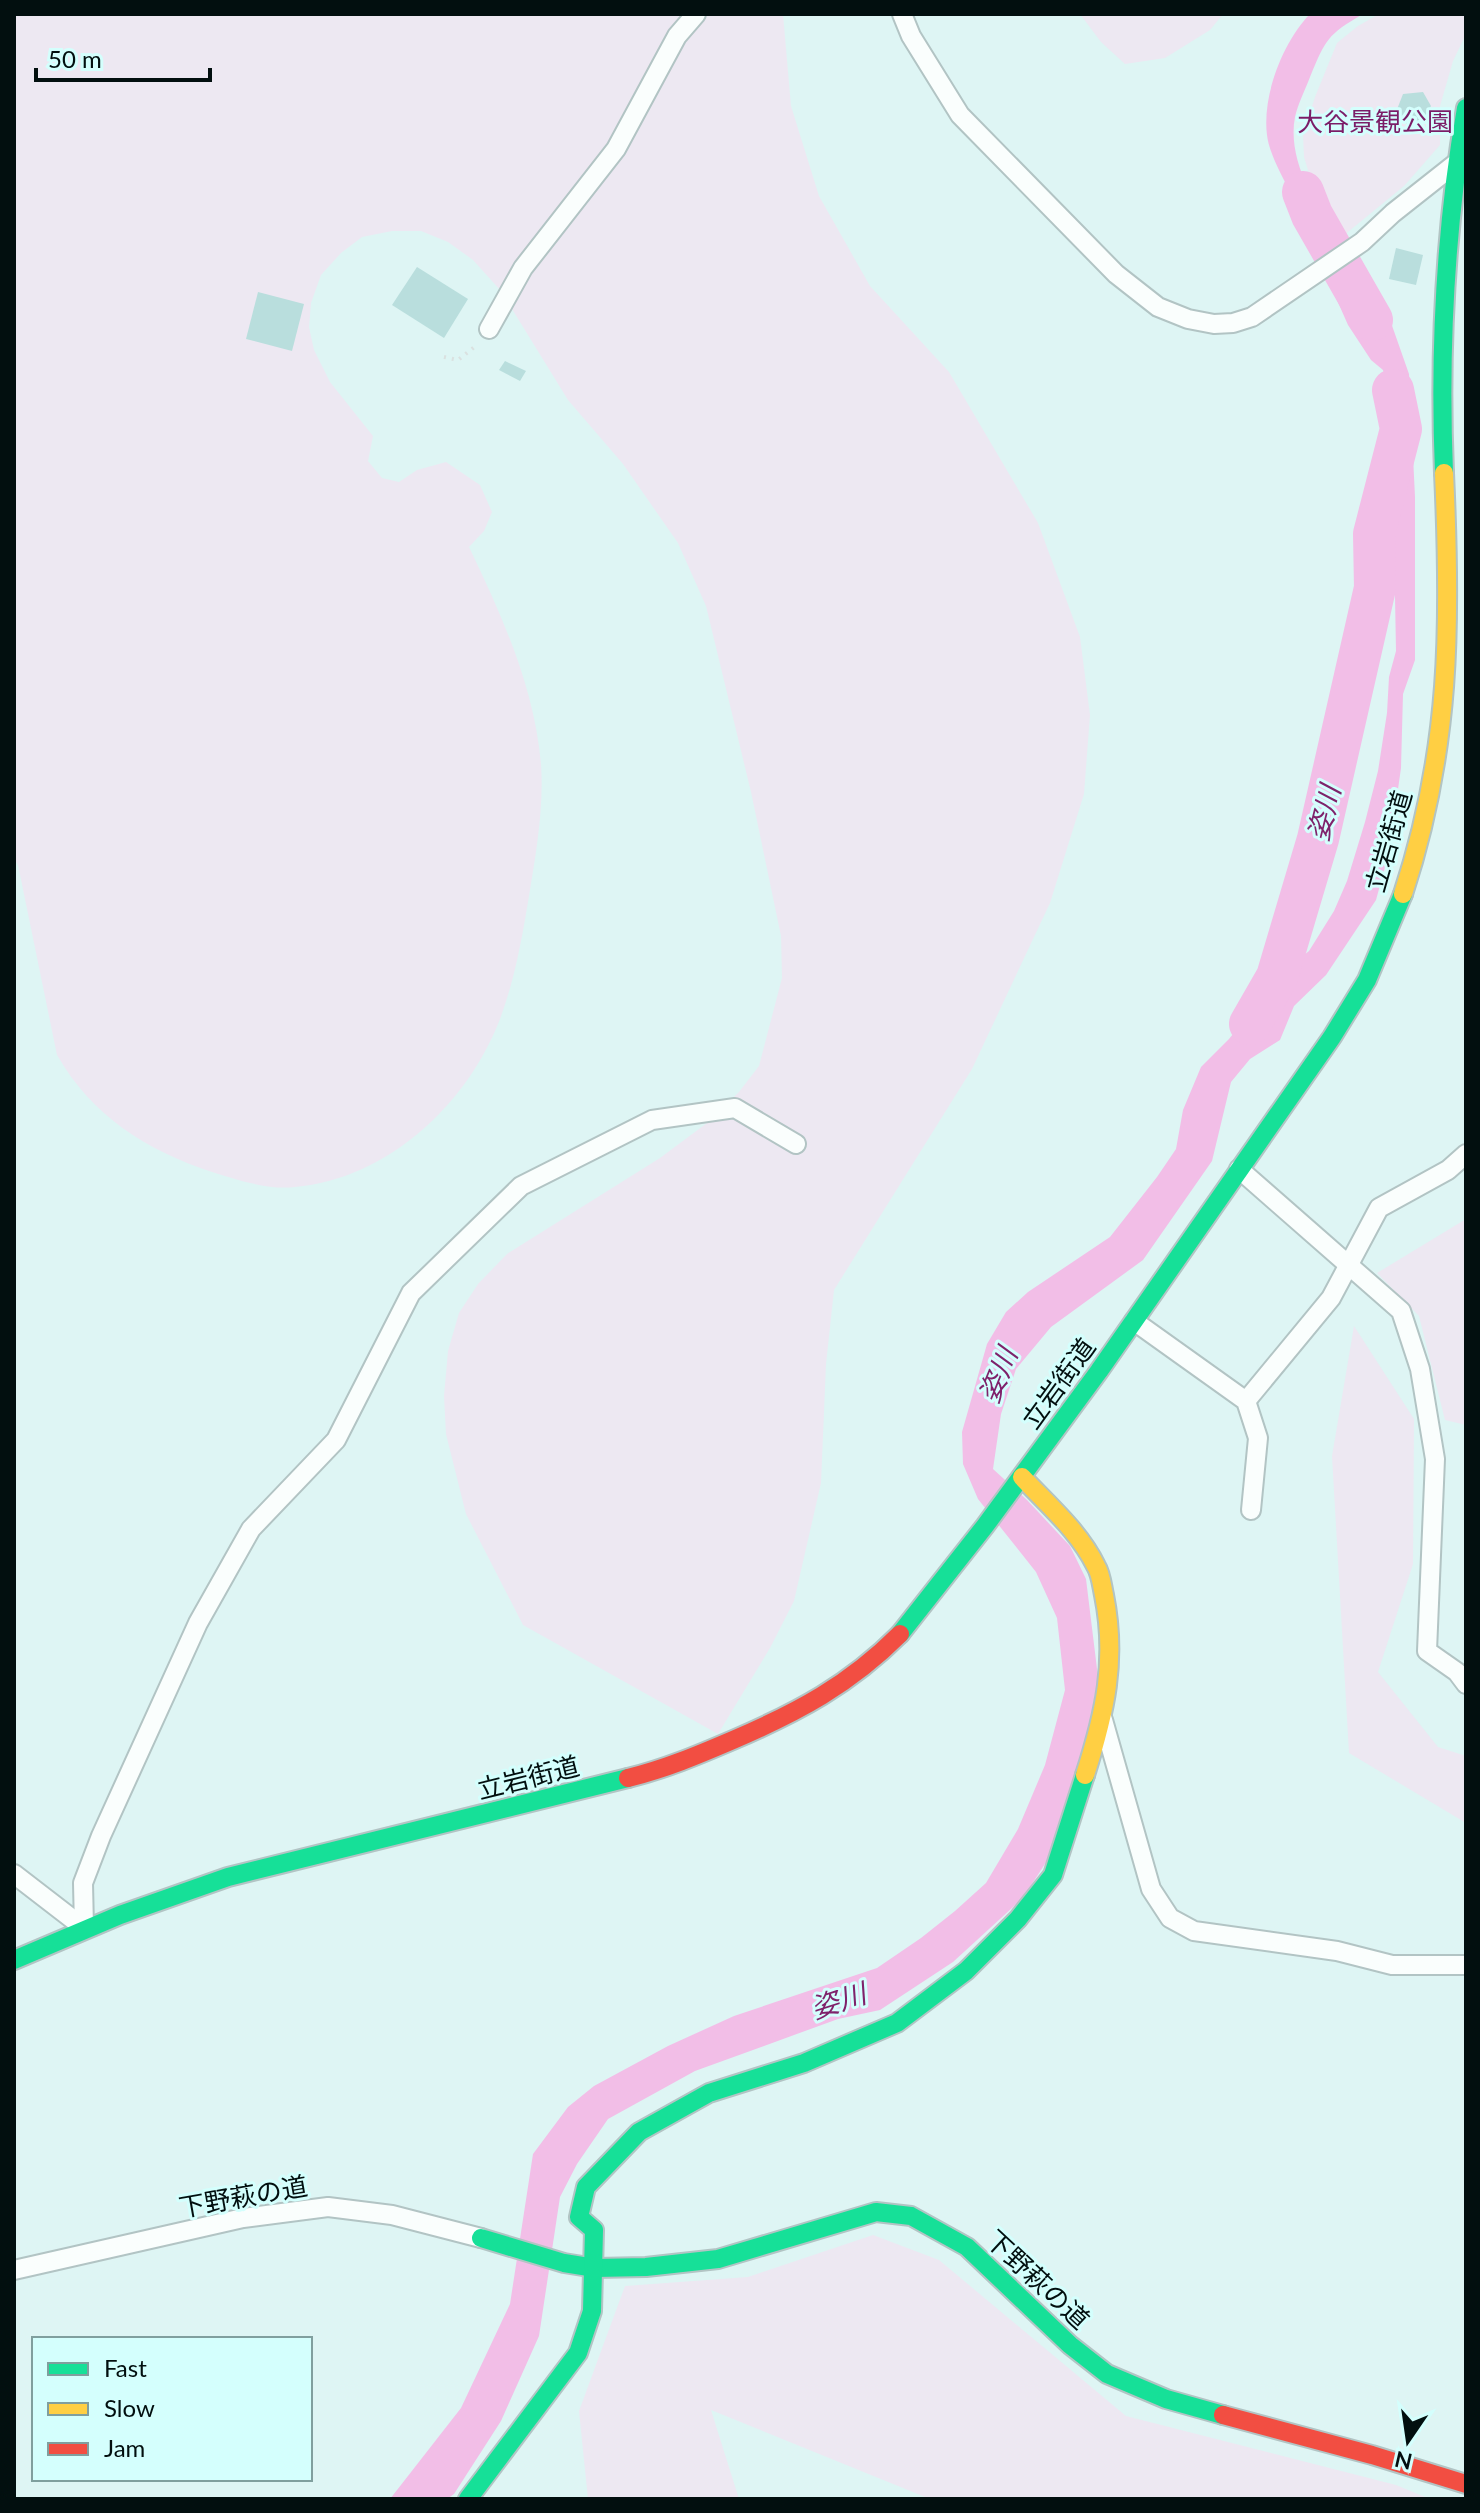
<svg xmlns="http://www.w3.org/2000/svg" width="1480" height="2513" font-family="Lato,'Noto Sans JP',sans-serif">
<rect width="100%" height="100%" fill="#def5f4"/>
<g fill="#ede8f2">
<path d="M14,14h769l8,92 28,90 51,90 79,86 89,151 42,114 10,78 -6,79 -34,109 -78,166 -138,221 -8,74 -5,119 -27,118 -24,47 -52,86 -195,-109 -57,-111 -20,-80 -2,-38 4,-45 11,-38 19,-29 29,-30 153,-96 47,-35 32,-31 20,-26 23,-88 -1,-42 -30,-144 -45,-186 -28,-63 -55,-79 -55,-64 -67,-109 -28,-31 -25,-18 -27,-11h-29l-30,6 -21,16 -20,22 -10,28 -2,24 5,23 16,32 43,54 -5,25 14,17 17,4 18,-12 29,-8 34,23 12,27 -8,19 -15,16c33,69 65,139 72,217 3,44 -5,89 -12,132 -7,42 -14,83 -29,123 -33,86 -113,160 -205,168 -27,3 -58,-7 -83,-15 -66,-22 -120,-56 -155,-117l-39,-190 -4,-6z"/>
<path d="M1080,14h143l-13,16 -45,28 -40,6 -24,-22z"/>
<path d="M1379,14h87v20l-13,27 -13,45v39l-36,41 -61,50 -24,-30 -15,-49 -1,-22 12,-38 22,-54 21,-17z"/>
<path d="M1466,1219v206l-21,-5 -26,-104 -42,-43z"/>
<path d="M1354,1326l60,93 -1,145 -35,108 60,75 28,9v67l-117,-70 -17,-297z"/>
<path d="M873,2235l66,25 187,156 270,69 34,14h-500l-219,-89 28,89h-151l-9,-88 46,-125 123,-9z"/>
</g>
<g fill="#f2bee7">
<path d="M1310,14h53c-36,21 -37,25 -53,63 -5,13 -12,27 -15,40 -8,41 19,88 43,118l-15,11c-16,-27 -53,-82 -56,-111 -5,-40 16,-93 43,-121z"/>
<path d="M1356,258l33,59 20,57 6,123v163l-12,34 -2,74 -12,84 -13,48 -50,75 -32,31 -14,34 -30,19 -19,23 -19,79 -69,99 -92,67 -35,42 -15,45 -8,55 34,31 43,46 16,33 12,98 -14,80 -32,96 -29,45 -70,64 -73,48 -42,9 -143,52 -87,48 -31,45 -17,33 -21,139 -38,85 -47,73 -7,5h-57l71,-91 49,-104 23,-150 35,-47 26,-21 74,-40 66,-30 143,-48 44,-30 34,-27 31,-28 32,-54 27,-64 20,-75 -8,-72 -21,-46 -58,-73 -15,-35 -1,-32 25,-88 19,-32 22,-20 82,-55 47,-60 19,-28 7,-39 18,-43 28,-28 22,-27 15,-26 43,-35 25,-40 13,-30 18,-59 13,-51 9,-58 2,-36 7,-26 -2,-108 3,-29v-85l-14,-59 -12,-10 -23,-35 -15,-34v-10z"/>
</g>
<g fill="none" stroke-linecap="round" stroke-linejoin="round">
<g stroke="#f2bee7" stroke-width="42">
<path d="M1303,192l9,23 60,105"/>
<path d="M1250,1024l27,-47 41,-138 57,-251 -1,-54 27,-105 -8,-39"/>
</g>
</g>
<g fill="#b9dedd">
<path d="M1423,92l8,14 -10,19 -14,-1 -11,-12 7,-18z"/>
<path d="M1396,248l27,7 -7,30 -27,-6z"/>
<path d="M417,267l51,32 -24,39 -52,-33z"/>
<path d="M258,292l46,12 -12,47 -46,-12z"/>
<path d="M505,361l21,10 -6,10 -21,-11z"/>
</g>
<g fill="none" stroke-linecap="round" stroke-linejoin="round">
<g stroke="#b2c4c4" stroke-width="22">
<g id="street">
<path d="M902,14l9,22 49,79 156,159 42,33 30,12 26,5 19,-1 19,-6 110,-75 31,-29 62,-49"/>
<path d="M489,329l34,-61 93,-119 61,-113 19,-22"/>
<path d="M1239,1169l162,142 19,58 15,90 -8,192 30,21 9,12"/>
<path d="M1134,1321l112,80 12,37 -7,72"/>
<path d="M1246,1401l85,-103 48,-90 69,-38 18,-16"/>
<path d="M1103,1720l48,169 19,29 24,13 143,20 55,14h74"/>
<path d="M14,1874l70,54"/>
<path d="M84,1928l-1,-45 18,-47 97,-213 53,-94 85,-89 75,-147 110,-107 131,-66 83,-12 61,36"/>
<path d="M14,2270l229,-52 85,-11 64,8 89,23"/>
</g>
</g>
<g stroke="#b2c4c4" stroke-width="22">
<g id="fast">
<path d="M1444,473c-5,-123 1,-244 22,-365"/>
<path d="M900,1634l85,-108 114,-155 233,-334 35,-57 36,-86"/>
<path d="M14,1960l106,-45 108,-38 400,-99"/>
<path d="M481,2238l83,25 31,5 51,-1 72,-8 158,-47 35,4 56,31 103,98 37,29 59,25 57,16"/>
<path d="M468,2499l110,-146 14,-42 2,-81 -15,-13 7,-30 53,-55 70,-39 95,-30 93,-40 69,-52 52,-52 35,-44 32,-100"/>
</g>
</g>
<g stroke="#b2c4c4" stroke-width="22">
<g id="slow">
<path d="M1403,894c48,-145 48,-271 41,-421"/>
<path d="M1022,1477c26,28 57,54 74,89 5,8 6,20 8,29 13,65 1,118 -19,180"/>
</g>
</g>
<g stroke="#b2c4c4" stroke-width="22">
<g id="jam">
<path d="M628,1778c37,-9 70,-23 105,-38 65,-28 116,-55 167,-106"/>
<path d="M1223,2415l149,40 94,29"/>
</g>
</g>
<path stroke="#dae1e0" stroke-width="4" stroke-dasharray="2 6" stroke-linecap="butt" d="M444,357l14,3 19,-15"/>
<use href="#street" stroke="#fafefd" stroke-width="18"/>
<use href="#fast" stroke="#16e098" stroke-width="18"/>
<use href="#slow" stroke="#ffcf43" stroke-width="18"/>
<use href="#jam" stroke="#f24e42" stroke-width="18"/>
</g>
<g text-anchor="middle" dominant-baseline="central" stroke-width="6" stroke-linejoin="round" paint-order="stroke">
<g font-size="26" fill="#7b1d67" stroke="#d4fffd">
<text x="1375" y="121">大谷景観公園</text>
</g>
<g font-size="26" fill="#020f0f" stroke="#d4fffd">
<text transform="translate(1388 841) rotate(-74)">立岩街道</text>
<text transform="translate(1058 1383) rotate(-54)">立岩街道</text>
<text transform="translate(528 1777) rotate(-14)">立岩街道</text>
<text transform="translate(243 2196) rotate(-10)">下野萩の道</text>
<text transform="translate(1038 2279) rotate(43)">下野萩の道</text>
</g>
<g font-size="28" font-style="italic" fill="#7f226b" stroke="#d4fffd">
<text transform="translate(1323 813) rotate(-76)">姿川</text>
<text transform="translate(997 1375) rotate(-68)">姿川</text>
<text transform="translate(838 2000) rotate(-18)">姿川</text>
</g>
</g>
<rect width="1480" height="2513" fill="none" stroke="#020f0f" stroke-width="32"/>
<rect x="32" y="2337" width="280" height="144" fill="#d4fffd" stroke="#809f9e" stroke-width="2"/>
<rect x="48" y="2363" width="40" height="12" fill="#16e098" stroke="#809f9e" stroke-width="2"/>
<text x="104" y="2377" font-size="24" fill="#020f0f">Fast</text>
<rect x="48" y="2403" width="40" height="12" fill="#ffcf43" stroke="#809f9e" stroke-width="2"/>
<text x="104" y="2417" font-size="24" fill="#020f0f">Slow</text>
<rect x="48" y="2443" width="40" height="12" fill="#f24e42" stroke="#809f9e" stroke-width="2"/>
<text x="104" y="2457" font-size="24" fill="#020f0f">Jam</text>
<g transform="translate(1408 2441) rotate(193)" stroke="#d4fffd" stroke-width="6" paint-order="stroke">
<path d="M0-6L14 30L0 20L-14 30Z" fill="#020f0f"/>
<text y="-12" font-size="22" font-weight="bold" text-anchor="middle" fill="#020f0f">N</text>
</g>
<path d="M36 68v12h174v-12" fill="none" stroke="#020f0f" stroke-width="4"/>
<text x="48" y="68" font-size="24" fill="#020f0f" stroke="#d4fffd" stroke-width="6" paint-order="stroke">50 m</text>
</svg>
